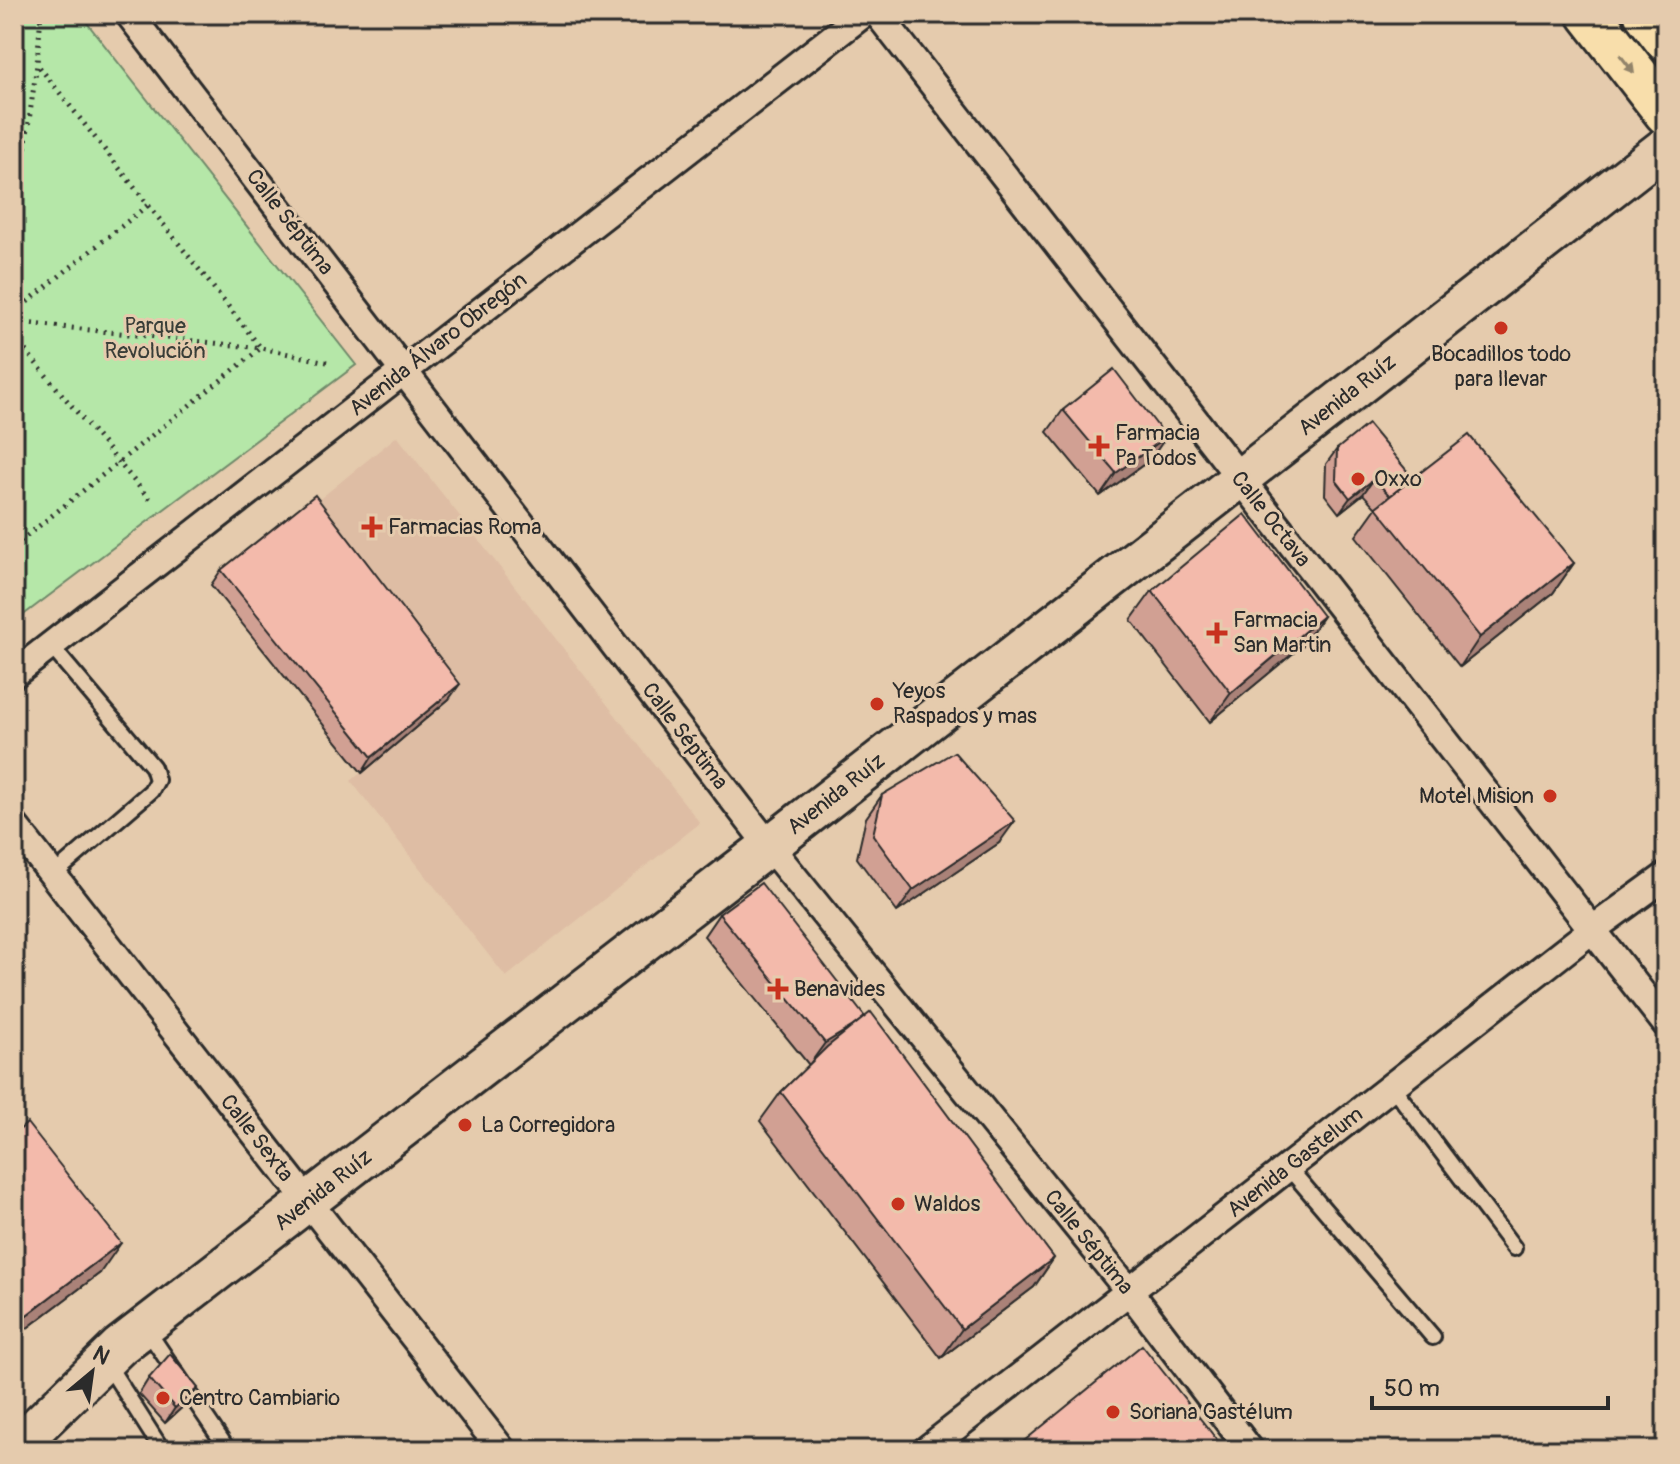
<svg xmlns="http://www.w3.org/2000/svg" width="1680" height="1464" font-family="Pangolin,sans-serif">
<rect width="100%" height="100%" fill="#e5cbad"/>
<filter id="ink" filterUnits="userSpaceOnUse"><feTurbulence type="fractalNoise" baseFrequency=".0125" numOctaves="2"/><feDisplacementMap in="SourceGraphic" scale="16" xChannelSelector="R" yChannelSelector="G"/><feConvolveMatrix kernelMatrix="1 2 1 2 8 2 1 2 1" color-interpolation-filters="sRGB"/></filter>
<g filter="url(#ink)">
<path fill="#debda4" d="M397,436l303,387 -194,154 -155,-196 98,-82 -144,-188z"/>
<path fill="#b5e7a8" stroke="#70896a" stroke-width="2" d="M14,14h66l276,351 -342,257z"/>
<g fill="none" stroke-linecap="round" stroke-linejoin="round">
<g stroke="#2b2b2b" stroke-width="20">
<g id="lane">
<path d="M50,645l103,122 4,13 -6,11 -99,85"/>
<path d="M1392,1086l122,162"/>
<path d="M1288,1167l145,170"/>
<path d="M145,1327l83,123"/>
<path d="M106,1362l56,88"/>
</g>
</g>
<g stroke="#2b2b2b" stroke-width="32">
<g id="street">
<path d="M129,14l640,832 360,445 121,159"/>
<path d="M878,14l788,1010"/>
<path d="M14,674l849,-660"/>
<path d="M14,825l488,625"/>
<path d="M926,1450l667,-521 73,-53"/>
</g>
</g>
<g stroke="#2b2b2b" stroke-width="44">
<path id="secondary" d="M14,1449l106,-103 649,-500 897,-700"/>
</g>
<g stroke="#2b2b2b" stroke-width="48">
<g id="primary">
<path d="M1589,14l77,99"/>
<path d="M1646,14l20,26"/>
</g>
</g>
<g stroke="#2b2b2b" stroke-width="5" stroke-dasharray="2 6" stroke-linecap="butt">
<path d="M14,227l23,-163 4,-50"/>
<path d="M14,299c13,12 13,29 0,41"/>
<path d="M21,307l128,-103"/>
<path d="M24,323l237,25 66,14"/>
<path d="M15,338l136,163"/>
<path d="M14,546l247,-198 -224,-284"/>
</g>
<use href="#lane" stroke="#e5cbad" stroke-width="14"/>
<use href="#street" stroke="#e5cbad" stroke-width="26"/>
<use href="#secondary" stroke="#e5cbad" stroke-width="38"/>
<use href="#primary" stroke="#f8deab" stroke-width="42"/>
</g>
<g fill="#d1a093" stroke="#2b2b2b" stroke-width="2">
<path d="M1063,410l88,49 -51,37 -53,-64z"/>
<path d="M1337,449l76,29 161,85 -21,30 -93,74 -104,-131 20,-28 -13,-14 -24,19 -14,-18 1,-31z"/>
<path d="M221,570l228,129 -87,74 -151,-188z"/>
<path d="M1152,591l171,25 -20,29 -93,77 -79,-102z"/>
<path d="M882,795l117,48 -102,69 -40,-54 9,-40z"/>
<path d="M719,914l146,103 189,241 -20,29 -93,71 -181,-237 21,-29 28,-27 -105,-129z"/>
<path d="M14,1135l86,138 -86,65z"/>
<path d="M149,1378l38,25 -22,20 -26,-29z"/>
</g>
<g fill="#aa8278" stroke="#2b2b2b" stroke-width="2">
<path d="M1166,437l-15,22 -51,37 16,-23z"/>
<path d="M1374,479l-11,15 -24,19 11,-15z"/>
<path d="M1574,563l-21,30 -93,74 20,-30z"/>
<path d="M1323,616l-20,29 -93,77 21,-29z"/>
<path d="M460,684l-11,15 -87,74 10,-16z"/>
<path d="M1015,821l-16,22 -102,69 16,-22z"/>
<path d="M866,1019l-57,46 16,-22z"/>
<path d="M121,1243l-21,30 -86,65v-7l10,-14z"/>
<path d="M1054,1258l-20,29 -93,71 21,-29z"/>
<path d="M198,1388l-11,15 -22,20 10,-15z"/>
</g>
<g fill="#f3baab" stroke="#2b2b2b" stroke-width="2">
<path d="M1114,369l52,68 -50,36 -53,-63z"/>
<path d="M1368,424l45,54 -23,18 -16,-17 -24,19 -14,-18 1,-31z"/>
<path d="M1469,435l105,128 -94,74 -104,-130z"/>
<path d="M315,495l145,189 -88,73 -151,-187z"/>
<path d="M1245,514l78,102 -92,77 -79,-102z"/>
<path d="M954,752l61,69 -102,69 -40,-55 9,-40z"/>
<path d="M761,883l104,134 -12,9 -28,17 -106,-129z"/>
<path d="M871,1012l183,246 -92,71 -181,-237 46,-45z"/>
<path d="M27,1123l94,120 -97,74 -10,-34v-148z"/>
<path d="M1142,1345l83,105h-212z"/>
<path d="M170,1354l28,34 -23,20 -26,-30z"/>
<path d="M171,1442l4,8h-21z"/>
</g>
<defs><path id="oneway-solid" d="M-6-.8H1V-3.2L6.5 0L1 3.2V.8H-6Z" transform="scale(2)"/></defs>
<use fill="#92846b" href="#oneway-solid" transform="translate(1627 64) rotate(52)"/>
</g>
<g fill="#c8321e" stroke="#e5cbad" stroke-width="3">
<circle cx="1501" cy="328" r="8"/>
<path d="M1095 434h8v8h8v8h-8v8h-8v-8h-8v-8h8z"/>
<circle cx="1358" cy="479" r="8"/>
<path d="M368 515h8v8h8v8h-8v8h-8v-8h-8v-8h8z"/>
<path d="M1213 621h8v8h8v8h-8v8h-8v-8h-8v-8h8z"/>
<circle cx="877" cy="704" r="8"/>
<circle cx="1550" cy="796" r="8"/>
<path d="M774 977h8v8h8v8h-8v8h-8v-8h-8v-8h8z"/>
<circle cx="465" cy="1125" r="8"/>
<circle cx="898" cy="1204" r="8"/>
<circle cx="163" cy="1398" r="8"/>
<circle cx="1113" cy="1412" r="8"/>
</g>
<g text-anchor="middle" dominant-baseline="central" stroke-width="6" stroke-linejoin="round" paint-order="stroke">
<g font-size="22" fill="#2b2b2b" stroke="#e5cbad">
<text transform="translate(290 222) rotate(52)">Calle Séptima</text>
<text transform="translate(438 344) rotate(-38)">Avenida Álvaro Obregón</text>
<text transform="translate(1347 395) rotate(-38)">Avenida Ruíz</text>
<text transform="translate(1271 519) rotate(52)">Calle Octava</text>
<text transform="translate(685 736) rotate(53)">Calle Séptima</text>
<text transform="translate(836 794) rotate(-38)">Avenida Ruíz</text>
<text transform="translate(257 1138) rotate(52)">Calle Sexta</text>
<text transform="translate(1295 1162) rotate(-38)">Avenida Gastelum</text>
<text transform="translate(323 1190) rotate(-38)">Avenida Ruíz</text>
<text transform="translate(1089 1242) rotate(51)">Calle Séptima</text>
</g>
<g font-size="22" fill="#393e38" stroke="#e5cbad">
<text x="155" y="326">Parque<tspan x="155" dy="25">Revolución</tspan></text>
</g>
<g font-size="22" fill="#2b2b2b" stroke="#e5cbad" text-anchor="start">
<text x="1501" y="354" text-anchor="middle">Bocadillos todo<tspan x="1501" dy="25">para llevar</tspan></text>
<text x="1115" y="433">Farmacia<tspan x="1115" dy="25">Pa Todos</tspan></text>
<text x="1374" y="479">Oxxo</text>
<text x="388" y="527">Farmacias Roma</text>
<text x="1233" y="620">Farmacia<tspan x="1233" dy="25">San Martin</tspan></text>
<text x="893" y="691">Yeyos<tspan x="893" dy="25">Raspados y mas</tspan></text>
<text x="1534" y="796" text-anchor="end">Motel Mision</text>
<text x="794" y="989">Benavides</text>
<text x="481" y="1125">La Corregidora</text>
<text x="914" y="1204">Waldos</text>
<text x="179" y="1398">Centro Cambiario</text>
<text x="1129" y="1412">Soriana Gastélum</text>
</g>
</g>
<rect width="1680" height="1464" fill="none" stroke="#e5cbad" stroke-width="48"/>
<rect x="24" y="24" width="1632" height="1416" fill="none" stroke="#2b2b2b" stroke-width="3" filter="url(#ink)"/>
<g transform="translate(92 1372) rotate(29)" stroke="#e5cbad" stroke-width="6" paint-order="stroke">
<path d="M0-6L14 30L0 20L-14 30Z" fill="#2b2b2b"/>
<text y="-12" font-size="22" font-weight="bold" text-anchor="middle" fill="#2b2b2b">N</text>
</g>
<path d="M1372 1396v12h236v-12" fill="none" stroke="#2b2b2b" stroke-width="4"/>
<text x="1384" y="1396" font-size="24" fill="#2b2b2b" stroke="#e5cbad" stroke-width="6" paint-order="stroke">50 m</text>
</svg>
